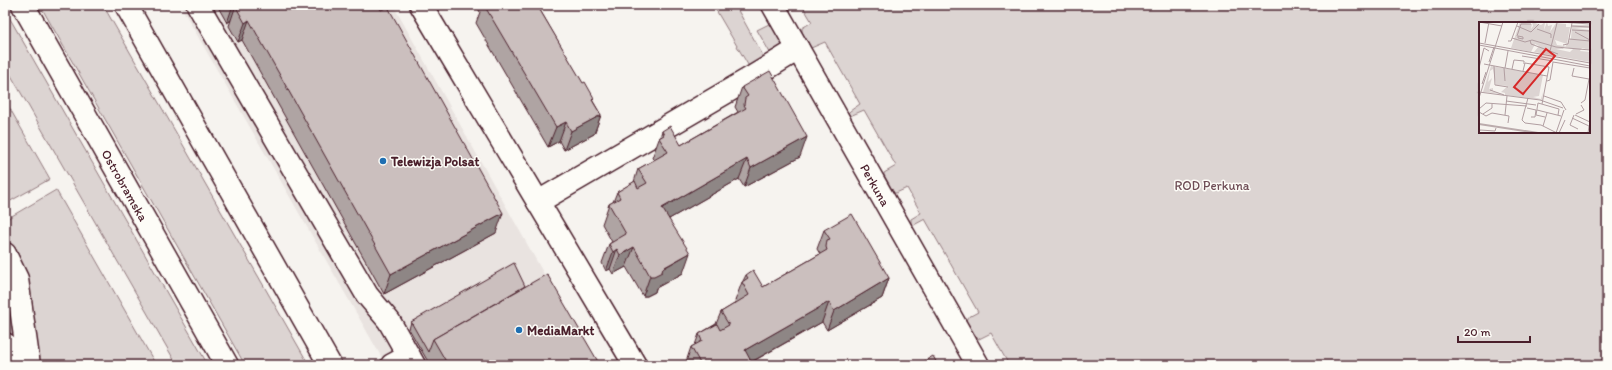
<svg xmlns="http://www.w3.org/2000/svg" width="1612" height="370" font-family="Itim,sans-serif">
<rect width="100%" height="100%" fill="#f6f3ef"/>
<filter id="ink" filterUnits="userSpaceOnUse"><feTurbulence type="fractalNoise" baseFrequency=".025" numOctaves="2"/><feDisplacementMap in="SourceGraphic" scale="8" xChannelSelector="R" yChannelSelector="G"/><feConvolveMatrix kernelMatrix="1 2 1 2 8 2 1 2 1" color-interpolation-filters="sRGB"/></filter>
<g filter="url(#ink)">
<path fill="#e9e3e0" d="M180,5h213l202,360h-209z"/>
<g fill="#dcd4d2" stroke="#937a7e" fill-rule="evenodd">
<path d="M40,5h63l206,360h-64z"/>
<path d="M713,5h22l31,56 -15,9z"/>
<path d="M802,5h805v360h-598l-18,-32 -12,6 -2,-1 -11,-17 1,-3 11,-6 -53,-93 -11,6 -3,-1v-5l10,-6 -14,-25 -11,5h-2l-10,-18v-2l12,-7 -32,-56 -14,6 -2,-3 2,-2 10,-7 -35,-62 -14,6 -9,-16v-4l10,-6zM1480,23h109v109h-109z"/>
<path d="M5,10l203,355h-31l-172,-300z"/>
<path d="M769,24h3l12,21 -11,13 -16,-28z"/>
<path d="M5,100l45,79 -45,25z"/>
<path d="M56,190l100,175h-119l-18,-96 -14,-29v-20z"/>
<path d="M5,266l14,80 -14,-11z"/>
</g>
<g fill="none" stroke-linecap="round" stroke-linejoin="round">
<g stroke="#4a1f2b" stroke-width="25">
<g id="minor">
<path d="M198,5l169,290 22,26 25,44"/>
<path d="M421,5l214,360"/>
<path id="s1" d="M773,5l205,360"/>
<path d="M538,202l216,-126 44,-27"/>
<path d="M5,254l12,25 12,86"/>
<path d="M5,344l23,19"/>
<path d="M392,365l17,-9"/>
</g>
</g>
<g stroke="#4a1f2b" stroke-width="25">
<g id="major">
<path id="s2" d="M23,5l204,360"/>
<path d="M126,5l204,360"/>
</g>
</g>
<use href="#minor" stroke="#fdfcf7" stroke-width="22"/>
<use href="#major" stroke="#fdfcf7" stroke-width="22"/>
</g>
<g fill="#afa4a3" stroke="#4a1f2b">
<path d="M219,5h159l118,228 -112,61 -142,-254 -4,2 -9,-16 2,-6 -4,3 -9,-16z"/>
<path d="M476,5h61l64,110 -7,19 -30,16 -5,-9 -11,6 -72,-124 4,-11z"/>
<path d="M742,87l58,70 -56,30 -5,-8 -70,40 14,54 -27,15 -1,4 -8,4h-4l-17,-29 -13,7 -3,-5 -4,2 -4,-8 7,-19 3,-2 -10,-18 7,-20 4,-2 4,-10 17,-10 4,-13 16,-9 -2,-2 10,-27 19,14 57,-33 -3,-5z"/>
<path d="M824,230l65,48 -7,20 -55,32 -5,-8 -70,40 1,3h-68l6,-18 4,-2 4,-11 17,-10 5,-12 15,-9 -1,-2 7,-19 1,-1 3,-6 17,12 57,-33 -3,-5z"/>
<path d="M525,286l75,79h-170l-21,-36 2,-7z"/>
</g>
<g fill="#8e8685" stroke="#4a1f2b">
<path d="M233,5h3l-5,15 -4,3z"/>
<path d="M249,20l-7,20 -4,2 7,-19z"/>
<path d="M601,115l-7,19 -30,16 7,-19z"/>
<path d="M566,122l-7,19 -11,6 8,-20z"/>
<path d="M807,137l-7,20 -56,30 7,-19z"/>
<path d="M747,159l-8,20 -84,48 7,-19z"/>
<path d="M503,213l-7,20 -112,61 7,-20z"/>
<path d="M634,247l-8,20 -13,7 7,-19z"/>
<path d="M617,249l-7,20 -4,2 7,-19z"/>
<path d="M690,253l-7,20 -27,15 -1,4 -8,4h-4l7,-20z"/>
<path d="M889,278l-7,20 -55,32 7,-19z"/>
<path d="M829,302l-7,20 -76,43 -1,-15z"/>
</g>
<g fill="#cbbfbe" stroke="#4a1f2b">
<path d="M239,5h139l3,5 7,-3 115,206 -112,61 -142,-254 -4,3 -9,-16z"/>
<path d="M484,5h53l46,78 2,-1 9,16 -2,2 9,15 -30,16 -5,-9 -10,5z"/>
<path d="M770,71l37,66 -56,31 -4,-9 -85,49 28,45 -27,15 -1,4 -8,4h-4l-16,-29 -14,8 -3,-6 -4,3 -4,-8 17,-10 -17,-30 11,-6 -3,-6 18,-11 3,7 9,-5 -9,-14 30,-17 -9,-14 5,-3 -2,-4 8,-5 11,19 65,-37 -2,-3 1,-7 3,-2 -6,-9z"/>
<path d="M852,214l37,64 -55,33 -5,-9 -84,48 8,15h-52l-10,-18 11,-6 -3,-7 18,-10 3,6 9,-5 -8,-13 28,-17 -7,-13 6,-4 -2,-3 7,-5 10,17 64,-37 -1,-3 1,-7 3,-1 -6,-9z"/>
<path d="M514,263l11,23 -92,53 -5,13 -17,-30z"/>
<path d="M547,274l53,91h-152l-15,-26z"/>
<path d="M933,356l5,9h-20z"/>
</g>
</g>
<g fill="#1f6fb2" stroke="#fdfcf7" stroke-width="1.5">
<circle cx="383" cy="161" r="4"/>
<circle cx="519" cy="330" r="4"/>
</g>
<g text-anchor="middle" dominant-baseline="central" stroke-width="3" stroke-linejoin="round" paint-order="stroke">
<g font-size="13" font-weight="bold" fill="#4a1f2b" stroke="#fdfcf7" text-anchor="start">
<text x="391" y="161">Telewizja Polsat</text>
<text x="527" y="330">MediaMarkt</text>
</g>
<g font-size="13" fill="#4a1f2b" stroke="#fdfcf7">
<text stroke="none"><textPath href="#s2" startOffset="207">Ostrobramska</textPath></text>
<text stroke="none"><textPath href="#s1" startOffset="207">Perkuna</textPath></text>
</g>
<g font-size="13" fill="#6e4c55" stroke="#fdfcf7">
<text x="1212" y="185">ROD Perkuna</text>
</g>
</g>
<g transform="translate(1479 22)">
<rect width="111" height="111" fill="#f6f3ef"/>
<path d="M41,0l12,2 -1,5 2,-3 -1,-4 9,3 4,-3 -1,8 3,-8 1,4 4,-1 -2,7 6,-9 10,1v3h4l-3,17 -12,-4 2,5 8,1 -2,3h-7l14,3 3,-3 -8,-2 6,-9 1,-13h18v3h-15l15,2v20l-8,-2 -2,3 10,1v10l-56,-10 5,-6 -4,-2 -4,8 -20,-4zM12,44l52,9 -4,21 -6,1 8,2 2,-7 -1,8 -37,-5v-2l-4,-1 7,-6 -12,-1 -3,-16 -3,2 -2,11 4,-4 -3,11 4,-1v3h-4l15,3 -21,-2z" fill="#dcd4d2"/>
<path fill="none" stroke="#bbabac" stroke-width="2" d="M0,102l59,9"/>
<path fill="none" stroke="#b19ea1" stroke-width="1" d="M0,0l23,4M81,0l30,2M38,4l14,6 8,-8M92,4l19,1M58,7l14,5v4M93,8l18,1M96,10l15,8M38,14l4,-12h10M39,14l5,1v2l-5,-1zM33,16l13,4 7,-2 24,7 34,3M90,17l21,2M51,18l1,4 27,10M29,19h3l7,-19M0,21l111,20M6,21l4,-21M0,23l111,21M84,23l5,-1 4,-21M71,29l7,-28M43,34l31,5M10,40l5,-15M74,40l37,6M5,42l63,12M15,44l1,19 13,2M0,46l5,-20 5,3M25,46l1,13M26,46l3,-17M95,46l-2,8 17,3 -4,21 -4,3M33,47l2,-9 10,1v3M44,49l2,-8 24,4 -7,37M68,59l3,-1 3,-18M3,62l4,-12M11,68l14,5M0,70l61,8 23,8M65,74l17,6 5,8M0,76l24,-76M49,76l-6,22 3,3 16,2 16,8M27,79l30,4M48,86l9,2 -1,7h-4M0,87l7,-6 41,3M58,88l24,6M0,90l7,4 6,-3 17,3 -1,7M4,92l9,-6v-4M97,92l8,-4 -3,-5M26,93l2,-19M95,93l-4,10 8,4M96,93l15,7M66,95l-9,-2 2,-12 21,6 -1,6M93,96l17,8 -1,7M64,104l4,-13M0,111l1,-3 15,1 1,-3M77,111l8,-23M80,111l6,-13"/>
<path fill="#d62828" fill-opacity="0.15" stroke="#d62828" stroke-width="2" d="M67,27l9,7 -32,38 -9,-7z"/>
<rect width="111" height="111" fill="none" stroke="#4a1f2b" stroke-width="2"/>
</g>
<rect width="1612" height="370" fill="none" stroke="#fdfcf7" stroke-width="20"/>
<rect x="10" y="10" width="1592" height="350" fill="none" stroke="#4a1f2b" stroke-width="1.5" filter="url(#ink)"/>
<path d="M1458 336v6h72v-6" fill="none" stroke="#4a1f2b" stroke-width="2"/>
<text x="1464" y="336" font-size="12" fill="#4a1f2b" stroke="#fdfcf7" stroke-width="3" paint-order="stroke">20 m</text>
</svg>
